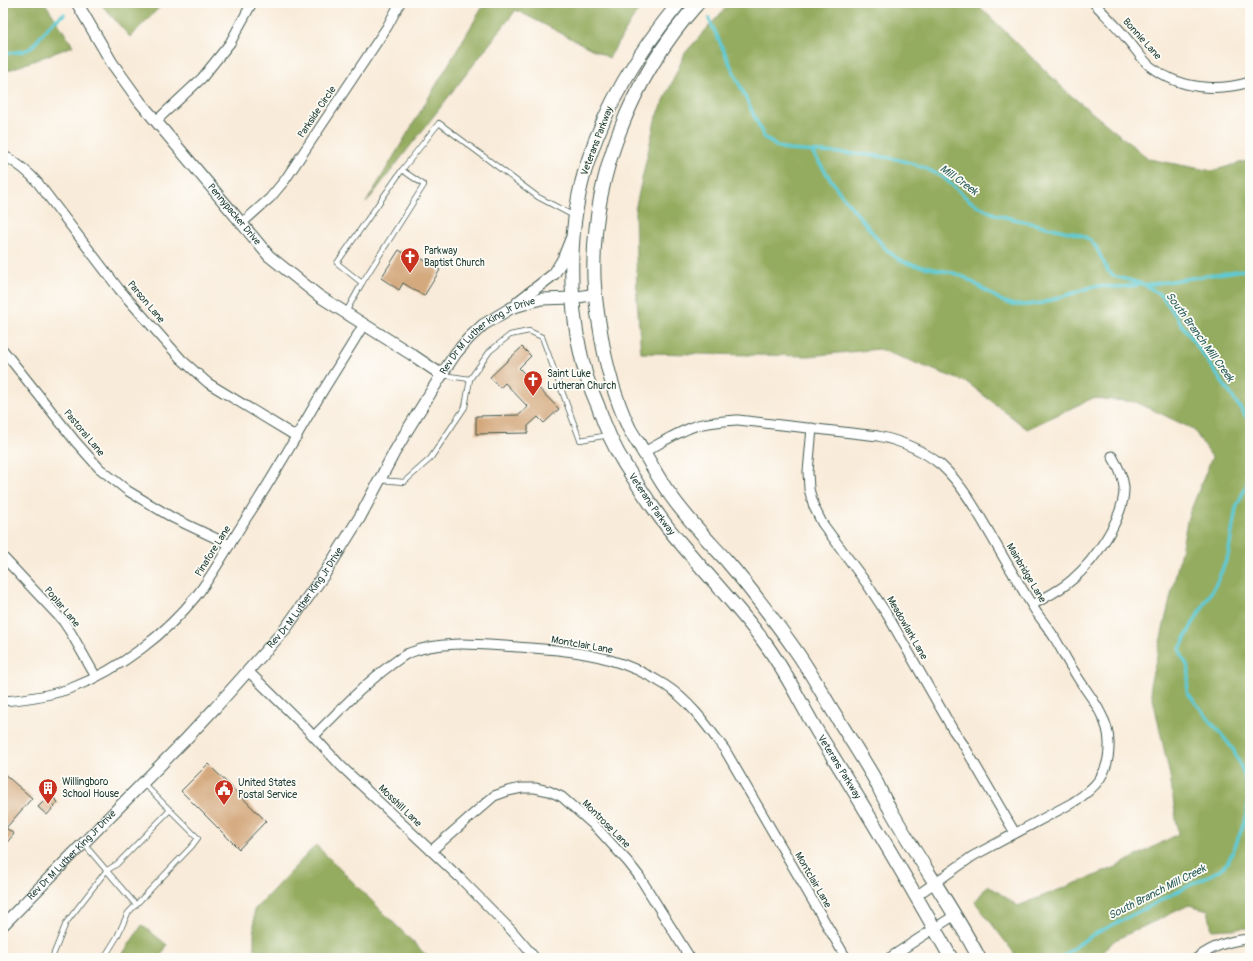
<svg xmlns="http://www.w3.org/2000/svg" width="1253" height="961" font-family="Pangolin,sans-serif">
<rect width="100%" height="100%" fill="#fdfcf7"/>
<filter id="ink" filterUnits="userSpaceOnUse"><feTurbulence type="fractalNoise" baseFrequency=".025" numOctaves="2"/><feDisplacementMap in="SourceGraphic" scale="8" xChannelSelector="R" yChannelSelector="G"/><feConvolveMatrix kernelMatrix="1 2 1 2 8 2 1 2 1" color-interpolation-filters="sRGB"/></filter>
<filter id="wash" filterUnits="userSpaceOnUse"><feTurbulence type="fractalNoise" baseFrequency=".012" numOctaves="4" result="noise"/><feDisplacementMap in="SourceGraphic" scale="16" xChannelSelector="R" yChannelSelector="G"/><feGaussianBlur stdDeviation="0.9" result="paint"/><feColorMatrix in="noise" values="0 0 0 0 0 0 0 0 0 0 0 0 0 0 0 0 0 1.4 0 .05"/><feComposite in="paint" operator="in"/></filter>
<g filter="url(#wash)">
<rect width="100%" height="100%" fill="#f9ebd9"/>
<g fill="#94ac5e" stroke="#5a7449">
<path d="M3,3h42l28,43 -64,24 -6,1z"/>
<path d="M100,3h64l-34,34z"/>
<path d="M485,3h161l-11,12 -26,43 -93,-48 -150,193z"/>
<path d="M730,3h246l92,90 81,66 63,12 38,-11v768l-38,2 -4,-20 -19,-5 -74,35 -19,18h-78l-43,-56 13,-17 30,21 96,-38 64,-34 -8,-58 -20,-91 28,-120 10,-48 24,-60 -19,-28 -57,-27 -43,-4 -66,31 -59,-46 -89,-34 -70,7 -168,-3 -4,-53 -2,-90 20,-89 30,-68z"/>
<path d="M316,845l113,113h-159l-16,-10v-38z"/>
<path d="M142,925l25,20 -7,13h-40z"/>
</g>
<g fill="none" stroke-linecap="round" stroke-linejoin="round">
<g stroke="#5dcad4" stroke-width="3.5">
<path d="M709,19l55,118 12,9 13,4c48,4 105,0 148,24 12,6 22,18 33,27 9,6 18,10 27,14l84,20 9,5 6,7 12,24 6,5 32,9 104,-16"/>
<path d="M3,54l21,-3 7,-3 20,-24 13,-10"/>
<path d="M812,152l28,41 45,55 14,12 11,4 44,9 12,5 36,23 11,4h13l16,-2 53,-17 26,1 16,-2"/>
<path d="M1147,286l15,10 88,126"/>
<path d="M1060,958l29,-21 131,-67 8,-8 6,-13 13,-34 1,-12v-11l-4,-18 -11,-25 -46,-57 2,-23 -7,-13 -2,-7 12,-24 25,-43 11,-26 8,-48 14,-30"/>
</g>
</g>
<g id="blocks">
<g fill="#d4a97e">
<path d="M399,250l17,11 3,-4 21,13 -16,26 -21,-13 -4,7 -18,-12z"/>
<path d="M522,347l9,9 -12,12 40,41 -15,14 -6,-6 -10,9v7l-52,1v-18l43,-1 9,-8 -23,-24 -5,5 -10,-11z"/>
<path d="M208,764l58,57 -27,28 -58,-58z"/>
<path d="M3,773l29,25 -26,30 8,6 -11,13z"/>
<path d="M50,795l8,7 -11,13 -9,-8z"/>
</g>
</g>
</g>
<g filter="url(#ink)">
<use href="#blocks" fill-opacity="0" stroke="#40574d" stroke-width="1"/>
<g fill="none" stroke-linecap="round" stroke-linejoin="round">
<g stroke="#40574d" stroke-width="6">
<g id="service">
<path d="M362,283l-25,-20 65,-93"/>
<path d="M346,312l16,-29 62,-98 -22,-15 37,-47 99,74 36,19"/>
<path d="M442,375l28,4"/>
<path d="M380,480l24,2 26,-23 35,-52 5,-28 20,-28 20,-16 19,-4 13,6 38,103 29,-5"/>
<path d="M84,844l52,61"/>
<path d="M52,958l14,-35 40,-52 11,-7 53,-54"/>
<path d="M104,958l13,-21 11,-24 64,-67 6,-8 -55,-55"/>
</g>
</g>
<g stroke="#40574d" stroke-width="11">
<g id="minor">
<path d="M1094,3c11,12 23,23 33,36 8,9 15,21 24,28 29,22 65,25 99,15"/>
<path d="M156,121l46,-43 28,-35 22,-40"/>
<path d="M3,155c14,8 25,16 35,28l81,106 62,70 27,24 89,54"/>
<path d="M241,224l29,-26 15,-18 102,-153 13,-24"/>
<path d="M3,350l72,91 24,27 29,23 45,27 57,27"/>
<path d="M812,428l-4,44 1,17 5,18 8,16 45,61 21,32 65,114 10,14 52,89"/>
<path d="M644,452c17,-9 35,-21 54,-27 13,-3 27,-4 40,-5l140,16c23,5 45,14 63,29 22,20 37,48 52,74 13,23 26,45 40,68 7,12 17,22 24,35 6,10 11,21 18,31 8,14 19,26 26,41 5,9 8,18 8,29 1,30 -13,45 -37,60l-99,53 -57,40"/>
<path d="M3,557l60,64 8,12 25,44"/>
<path d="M1032,605c14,-8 29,-15 41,-26 22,-19 52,-62 51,-92 -1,-11 -6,-21 -12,-31"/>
<path d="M248,671l57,56 36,39 119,112 53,54 22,26"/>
<path d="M3,701c24,-2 48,-5 71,-14 46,-18 92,-53 123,-92 20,-26 35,-56 54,-84 25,-38 47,-78 70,-117 14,-23 29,-46 43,-70"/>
<path d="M314,736c25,-25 49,-51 78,-72 5,-3 11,-9 17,-11 34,-14 73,-8 108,-6 30,2 62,4 90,12 21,6 41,15 58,26 25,16 43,42 60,65l121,208"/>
<path d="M431,851l63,-55 14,-5 14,-3h13l14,3 13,6 36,32 30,33 11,14 51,82"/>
<path d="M889,958l66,-43"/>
<path d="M1197,958c16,-12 33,-18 53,-19"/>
</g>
</g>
<g stroke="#40574d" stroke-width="13">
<g id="tertiary">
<path id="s1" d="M77,3l35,60 28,39 129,154 50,40 92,58 31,21"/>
<path d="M518,302l36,-28 9,-15 8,-20"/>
<path id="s2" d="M3,925l184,-187 28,-30 71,-80 39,-55 35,-56 35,-66 13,-22 36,-58 12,-18 13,-15 14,-13 28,-17 30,-9 32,-1 22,-4"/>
</g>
</g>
<g stroke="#40574d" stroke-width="15">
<g id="secondary">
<path id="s3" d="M679,3c-39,47 -71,97 -90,155 -23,67 -22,150 -3,217 3,10 8,21 12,31 7,21 15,40 27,59 18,28 36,56 58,81 27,32 56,62 81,96 22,29 37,63 56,94 46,73 89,147 131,222"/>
<path d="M698,3c-67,75 -107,174 -104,276 1,16 3,33 6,49 5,34 14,68 29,100 4,8 10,15 14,23 9,14 16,29 26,42 17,25 37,45 57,67 25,29 48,60 70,91 12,17 22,35 32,52 15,25 31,49 46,75 5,9 9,20 15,29 28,51 63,99 90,151"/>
</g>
</g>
<use href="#service" stroke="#fff" stroke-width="4.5"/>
<use href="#minor" stroke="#fff" stroke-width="9"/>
<use href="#tertiary" stroke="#fff" stroke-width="11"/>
<use href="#secondary" stroke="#fff" stroke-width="13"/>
</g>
</g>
<defs>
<g id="church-pin" transform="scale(1)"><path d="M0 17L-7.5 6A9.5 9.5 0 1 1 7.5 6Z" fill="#c8321e" stroke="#fdfcf7"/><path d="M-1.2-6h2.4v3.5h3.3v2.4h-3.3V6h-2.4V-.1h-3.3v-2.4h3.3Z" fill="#fff"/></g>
<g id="building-pin" transform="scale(1)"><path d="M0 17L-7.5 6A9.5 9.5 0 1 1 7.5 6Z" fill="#c8321e" stroke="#fdfcf7"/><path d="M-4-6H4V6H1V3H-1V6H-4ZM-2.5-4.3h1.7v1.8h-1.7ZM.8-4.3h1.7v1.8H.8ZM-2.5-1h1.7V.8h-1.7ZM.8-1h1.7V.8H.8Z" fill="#fff"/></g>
<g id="civic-pin" transform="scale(1)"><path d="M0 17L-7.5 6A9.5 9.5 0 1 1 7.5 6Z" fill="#c8321e" stroke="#fdfcf7"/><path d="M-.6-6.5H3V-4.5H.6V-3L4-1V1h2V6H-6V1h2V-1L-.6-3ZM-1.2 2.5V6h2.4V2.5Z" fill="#fff"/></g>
</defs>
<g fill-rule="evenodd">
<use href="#church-pin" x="410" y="257"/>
<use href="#church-pin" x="533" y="380"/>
<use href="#building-pin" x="48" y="788"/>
<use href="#civic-pin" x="224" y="789"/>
</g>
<g text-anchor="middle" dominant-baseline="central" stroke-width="3.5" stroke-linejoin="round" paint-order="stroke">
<g font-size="10" fill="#1f3d34" stroke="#fdfcf7">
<text transform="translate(1142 39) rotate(48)">Bonnie Lane</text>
<text transform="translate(317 112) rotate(-56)">Parkside Circle</text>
<text transform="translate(597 141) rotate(-69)">Veterans Parkway</text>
<text stroke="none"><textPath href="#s1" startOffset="264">Pennypacker Drive</textPath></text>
<text transform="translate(146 302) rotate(50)">Parson Lane</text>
<text stroke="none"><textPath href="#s2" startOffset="770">Rev Dr M Luther King Jr Drive</textPath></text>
<text transform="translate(84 433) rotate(50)">Pastoral Lane</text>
<text stroke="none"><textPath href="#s3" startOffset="546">Veterans Parkway</textPath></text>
<text transform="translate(213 551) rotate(-58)">Pinafore Lane</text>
<text transform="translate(1026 573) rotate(59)">Mainbridge Lane</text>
<text stroke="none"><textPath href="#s2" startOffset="446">Rev Dr M Luther King Jr Drive</textPath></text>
<text transform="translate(62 607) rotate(50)">Poplar Lane</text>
<text transform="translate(907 628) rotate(60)">Meadowlark Lane</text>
<text transform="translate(582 645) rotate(10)">Montclair Lane</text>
<text stroke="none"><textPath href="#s3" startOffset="870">Veterans Parkway</textPath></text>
<text transform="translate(400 806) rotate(44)">Mosshill Lane</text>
<text transform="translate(606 824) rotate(45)">Montrose Lane</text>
<text stroke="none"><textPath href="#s2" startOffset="98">Rev Dr M Luther King Jr Drive</textPath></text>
<text transform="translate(813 880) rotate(60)">Montclair Lane</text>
</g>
<g font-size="10" fill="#1f3d34" stroke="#fdfcf7" text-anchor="start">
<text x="424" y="251">Parkway<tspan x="424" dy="12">Baptist Church</tspan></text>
<text x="547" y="374">Saint Luke<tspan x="547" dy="12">Lutheran Church</tspan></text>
<text x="62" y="782">Willingboro<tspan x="62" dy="12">School House</tspan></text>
<text x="238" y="783">United States<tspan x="238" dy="12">Postal Service</tspan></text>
</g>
<g font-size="11" font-style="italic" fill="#2e605c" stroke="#fdfcf7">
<text transform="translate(959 180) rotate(36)">Mill Creek</text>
<text transform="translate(1200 337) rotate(54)">South Branch Mill Creek</text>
<text transform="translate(1157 892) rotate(-27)">South Branch Mill Creek</text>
</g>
</g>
<rect width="1253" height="961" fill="none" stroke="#fdfcf7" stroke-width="16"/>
</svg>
